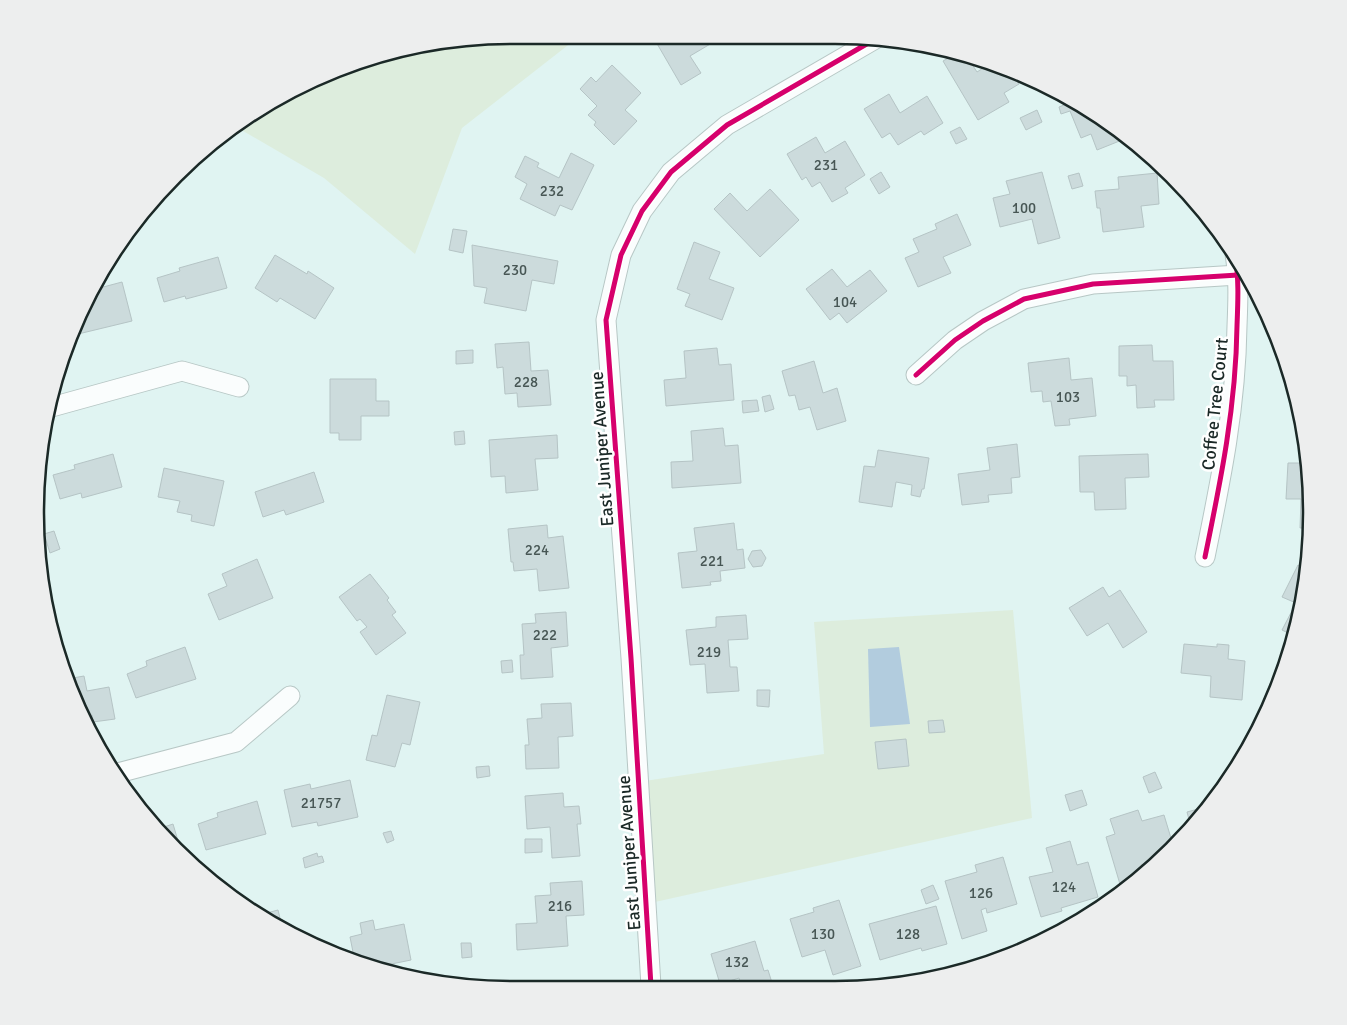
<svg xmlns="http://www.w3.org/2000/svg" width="1347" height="1025" font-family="Signika,sans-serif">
<rect width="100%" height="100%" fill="#e0f4f2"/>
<g fill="#ddeddd">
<path d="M512,35h69l-119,93 -47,126 -91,-76 -86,-50 36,-29 115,-48z"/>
<path d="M1013,610l19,208 -386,86 -8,-122 186,-28 -10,-132z"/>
</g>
<path fill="#b2ccde" d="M899,647l11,77 -40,3 -2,-78z"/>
<g fill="#ccdbdc" stroke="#b5c4c5">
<path d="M652,35l62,1 3,4 -27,16 11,17 -20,12z"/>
<path d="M959,52l7,3 11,17 11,-7 27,12 4,7 -15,9 5,9 -31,18 -35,-59z"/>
<path d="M612,65l29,28 -16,17 12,11 -23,24 -20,-20 2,-3 -8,-7 9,-9 -17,-17 11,-12 5,5z"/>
<path d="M889,94l11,19 27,-17 16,27 -19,12 -3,-4 -23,14 -8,-12 -8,5 -18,-29z"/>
<path d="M1071,102l29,14 27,22 -30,12 -6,-16 -10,4 -11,-27 -9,3 -2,-7z"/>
<path d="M1037,110l5,12 -16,8 -6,-12z"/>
<path d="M960,127l7,12 -11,5 -6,-12z"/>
<path d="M816,137l9,16 20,-12 20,34 -20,13 3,5 -16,9 -12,-20 -8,5 -6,-10 -4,3 -15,-26z"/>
<path d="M571,153l23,12 -22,45 -12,-5 -5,11 -35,-17 7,-15 -12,-7 10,-21 14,7 -2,4 22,11z"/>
<path d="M881,172l9,15 -11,7 -9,-15z"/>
<path d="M1042,172l18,66 -22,6 -6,-25 -32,8 -7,-29 17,-4 -4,-13z"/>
<path d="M1079,173l4,13 -11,3 -4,-13z"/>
<path d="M1157,173l2,31 -18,2 3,21 -41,5 -3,-24h-3l-2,-17 24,-2 -1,-12z"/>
<path d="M770,189l29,31 -39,37 -46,-48 16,-16 17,18z"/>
<path d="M957,214l14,31 -28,12 8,16 -33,14 -13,-29 14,-6 -6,-13 24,-10 -2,-5z"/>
<path d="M453,229l14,2 -4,22 -14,-3z"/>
<path d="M694,242l26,10 -11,27 25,9 -12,32 -37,-14 5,-12 -13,-5z"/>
<path d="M472,245l86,16 -4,23 -22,-4 -6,31 -42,-8 3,-15 -13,-2z"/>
<path d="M275,255l32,19 1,-3 26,17 -19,31 -35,-21 -3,4 -22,-14z"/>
<path d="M218,257l9,31 -41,11 -1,-3 -21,6 -7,-24 23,-7 -1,-3z"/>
<path d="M832,269l15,18 23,-17 17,21 -40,32 -8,-10 -9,7 -24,-31z"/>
<path d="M122,282l10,39 -58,14v-3l7,-21 9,-2 -3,-12 5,-7z"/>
<path d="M529,342l2,29 17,-1 3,35 -33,2 -1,-14 -12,1 -2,-27 -6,1 -2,-24z"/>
<path d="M1152,345l1,16h20l1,39h-20l1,7 -18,1 -1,-23 -9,1v-10h-8v-30z"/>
<path d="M717,348l2,17 12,-1 3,36 -68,6 -2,-26 22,-2 -2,-27z"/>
<path d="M473,350v13l-17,1v-13z"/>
<path d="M1069,358l2,22 21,-2 4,38 -27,3 1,6 -15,1 -4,-25 -8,1 -1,-11 -11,1 -3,-29z"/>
<path d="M814,361l9,32 14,-5 9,33 -29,9 -7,-23 -11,3 -4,-15 -6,1 -7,-25z"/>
<path d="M330,379h46v22h13v15h-28v24h-22v-7h-9z"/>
<path d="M770,395l4,14 -9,3 -3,-15z"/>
<path d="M757,400l2,11 -16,2 -1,-12z"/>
<path d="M723,428l2,18 13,-1 3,38 -69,5 -1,-26 22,-1 -2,-30z"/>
<path d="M464,431l1,13 -10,1 -1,-13z"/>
<path d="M557,435l1,23 -23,1 3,31 -32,3 -1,-17 -14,1 -2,-37z"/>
<path d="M1017,444l3,33 -9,1 1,15 -24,2 1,7 -27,3 -4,-31 32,-4 -3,-22z"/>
<path d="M878,450l51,8 -5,31h-2l-2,8 -9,-2 1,-10 -16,-3 -4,25 -33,-5 5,-36 11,1z"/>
<path d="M113,454l9,33 -40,11 -1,-5 -21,6 -7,-24 22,-6 -1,-4z"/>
<path d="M1148,454l1,23 -24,1 1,31 -31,1 -1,-18h-14l-1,-36z"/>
<path d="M1288,463h19l5,49 -2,16h-10l1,-29h-15z"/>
<path d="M164,468l60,13 -10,45 -23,-5 1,-6 -15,-3 3,-11 -22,-4z"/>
<path d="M314,472l10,30 -38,13 -2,-5 -21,7 -8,-25z"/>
<path d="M734,523l3,27 6,-1 2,19 -25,3 1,10 -11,1 1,3 -29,3 -4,-35 19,-2 -3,-23z"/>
<path d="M547,525l1,13 15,-2 6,52 -30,3 -2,-22 -23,2 -1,-9h-2l-3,-33z"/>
<path d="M54,531l6,18 -10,4 -6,-19z"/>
<path d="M761,550l5,8 -4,8 -9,1 -5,-8 4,-8z"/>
<path d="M257,559l16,39 -54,22 -11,-26 19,-8 -5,-12z"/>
<path d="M1298,565l8,4 -3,36 -9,31 -12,-6 14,-27 -14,-6z"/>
<path d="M370,574l19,24 -2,2 9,12 -4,3 14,18 -30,22 -16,-23 7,-5 -7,-8 -3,2 -18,-24z"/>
<path d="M1103,587l6,10 11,-7 27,42 -24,16 -15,-25 -21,13 -18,-28z"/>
<path d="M566,612l2,34 -17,2 2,29 -32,2 -1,-24h4l-2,-31 14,-1 -1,-9z"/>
<path d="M746,615l2,24 -20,1 2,27h7l2,24 -32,2 -2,-29 -15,1 -4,-35 30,-3v-10z"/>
<path d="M1184,644l33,3v-3l12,1 -1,14 17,2 -3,39 -32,-3 1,-21 -30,-3z"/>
<path d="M185,647l11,32 -60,19 -9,-24 20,-8 -1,-5z"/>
<path d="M512,660l1,12 -11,1 -1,-12z"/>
<path d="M84,676l3,15 22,-4 6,32 -22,3 -1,-7 -7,1 -18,-37z"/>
<path d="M757,690h13l-1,17 -12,-1z"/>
<path d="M387,695l33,7 -10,43 -8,-2 -7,24 -29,-7 6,-25 5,1z"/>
<path d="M571,703l2,33 -15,1 1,31 -33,1 -1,-24h4l-2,-26 15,-1 -1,-14z"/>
<path d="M943,720l2,12 -16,1 -1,-12z"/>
<path d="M906,739l3,27 -31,3 -3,-27z"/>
<path d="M489,766l1,10 -13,2 -1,-11z"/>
<path d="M1155,772l7,16 -13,5 -6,-16z"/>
<path d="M350,780l8,37 -40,9 -1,-4 -25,5 -8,-37 26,-6 1,5z"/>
<path d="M1082,790l5,15 -17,6 -5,-16z"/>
<path d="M563,793l1,14 15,-1 2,18h-4l3,32 -28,2 -2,-31 -23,2 -2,-33z"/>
<path d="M257,801l9,33 -60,16 -8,-26 20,-7 -1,-4z"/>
<path d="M1209,806l-18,21 -4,-15z"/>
<path d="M1138,810l4,11 22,-6 10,33 -20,17 -4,2 -1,-4 -8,2 3,9 -22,17 -16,-54 9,-3 -5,-15z"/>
<path d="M173,824l8,27 -4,1 -19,-23z"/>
<path d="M391,831l3,9 -7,3 -4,-10z"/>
<path d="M525,839h17v13l-17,1z"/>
<path d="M1070,841l7,24 11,-3 10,35 -37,11 1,3 -21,6 -12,-40 24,-5 -7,-24z"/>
<path d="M317,853l1,4 4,-1 2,6 -19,6 -2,-10z"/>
<path d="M1003,857l14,47 -30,9 -1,-5 -5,2 6,21 -25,8 -17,-58 32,-9 -2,-7z"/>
<path d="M582,881l2,34 -18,1 2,30 -51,4 -1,-26 21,-1 -2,-27 16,-1 -1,-12z"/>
<path d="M933,885l6,14 -13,5 -5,-14z"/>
<path d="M839,900l22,66 -28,9 -8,-25 -23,7 -12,-38 24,-7 -1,-4z"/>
<path d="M936,906l11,38 -25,7 -1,-3 -41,12 -11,-36z"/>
<path d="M278,910l5,20 -9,-4 -15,-11z"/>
<path d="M373,920l2,10 29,-6 7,36 -39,8 -3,-1 -2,-8 -12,3 -5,-25 12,-3 -2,-11z"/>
<path d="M755,941l9,30 4,-1 5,16h-32l-2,-8 -19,6 -9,-30z"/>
<path d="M461,943h10l1,14 -10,1z"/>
<path d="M549,981v5h-38v-2z"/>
</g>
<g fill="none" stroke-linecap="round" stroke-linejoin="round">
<g stroke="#b7c7c5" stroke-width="21">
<g id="minor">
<path d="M916,375l39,-35 28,-19 41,-22 69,-15 145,-9"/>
<path d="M48,408l134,-37 57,16"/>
<path d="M1205,557c16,-78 31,-151 32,-231 1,-25 2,-48 -2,-72"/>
<path d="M114,774l122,-32 54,-46"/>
<path d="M651,986l-20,-328 -25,-338 15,-65 21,-44 29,-39 56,-47 150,-87"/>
</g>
</g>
<use href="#minor" stroke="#fafdfd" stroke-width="19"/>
<g stroke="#fff" stroke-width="8">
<g id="cycleway">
<path d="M916,375l39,-35 28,-19 41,-22 69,-15 145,-9"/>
<path d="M1205,557c16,-78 31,-151 32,-231 1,-25 2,-48 -2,-72"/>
<path d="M651,986l-20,-328 -25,-338 15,-65 21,-44 29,-39 56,-47 150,-87"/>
</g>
</g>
<use href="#cycleway" stroke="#d6006c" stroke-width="5"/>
</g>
<g text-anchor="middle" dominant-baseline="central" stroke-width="5" stroke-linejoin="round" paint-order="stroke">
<g font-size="15" fill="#475654">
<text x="826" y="165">231</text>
<text x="552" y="191">232</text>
<text x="1024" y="208">100</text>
<text x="515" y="270">230</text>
<text x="845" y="302">104</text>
<text x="526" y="382">228</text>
<text x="1068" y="397">103</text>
<text x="537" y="550">224</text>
<text x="712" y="561">221</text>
<text x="545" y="635">222</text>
<text x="709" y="652">219</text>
<text x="321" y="803">21757</text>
<text x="1064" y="887">124</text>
<text x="981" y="893">126</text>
<text x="560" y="906">216</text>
<text x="823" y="934">130</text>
<text x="908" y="934">128</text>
<text x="737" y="962">132</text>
</g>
<g font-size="18" fill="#1b2927" stroke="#fff">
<text transform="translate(1215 404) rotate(-84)">Coffee Tree Court</text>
<text transform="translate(602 449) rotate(-94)">East Juniper Avenue</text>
<text transform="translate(629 853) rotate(-94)">East Juniper Avenue</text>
</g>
</g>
<path d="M0 0H1347V1025H0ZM512 44H835A468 468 0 0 1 1303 512V513A468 468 0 0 1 835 981H512A468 468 0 0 1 44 513V512A468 468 0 0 1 512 44Z" fill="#edeeee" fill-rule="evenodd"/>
<path fill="none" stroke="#1b2927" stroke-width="2.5" d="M512 44H835A468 468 0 0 1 1303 512V513A468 468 0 0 1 835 981H512A468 468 0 0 1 44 513V512A468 468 0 0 1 512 44Z"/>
</svg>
